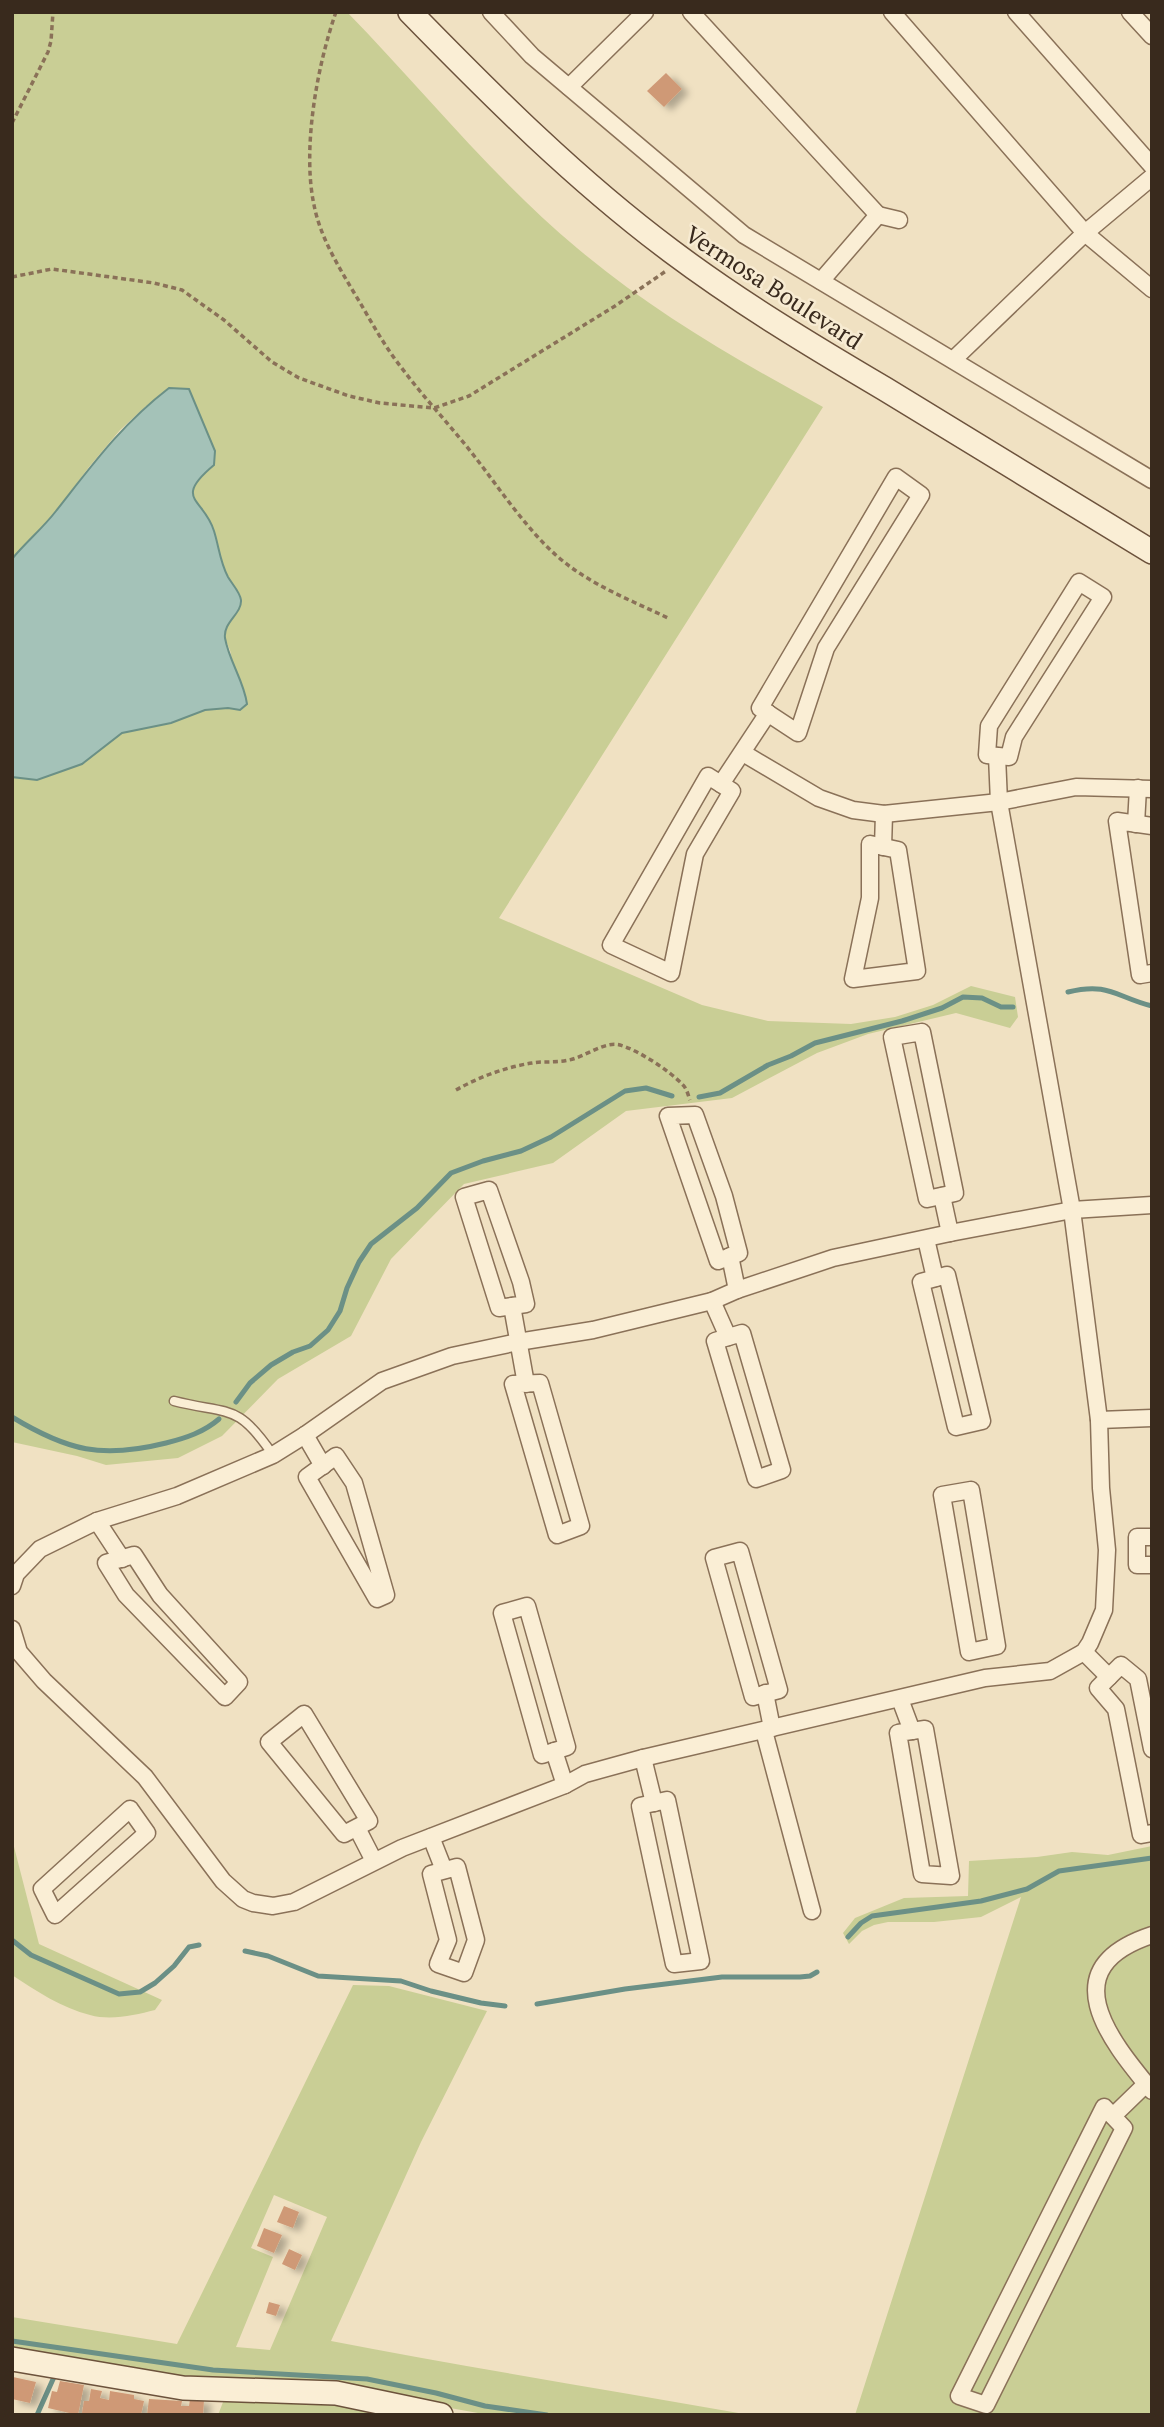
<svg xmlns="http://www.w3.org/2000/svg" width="1164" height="2427" font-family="'PT Serif',serif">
<defs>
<filter id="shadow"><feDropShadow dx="7" dy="4" stdDeviation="3.5" flood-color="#0004"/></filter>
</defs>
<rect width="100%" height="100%" fill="#f0e1c2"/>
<g fill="#c9ce95" fill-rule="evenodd">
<path d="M12,12h335c77,79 146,166 230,236 76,64 160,112 246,159l-324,511 203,87 66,16 83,3 44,-7 38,-12 38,-19 44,11 3,20 -8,11 -54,-15 -88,21 -51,19 -85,45 -106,13 -73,52 -89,21 -73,75 -40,77 -73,43 -56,57 -44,22 -72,7 -29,-9 -65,-14v-665l25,3 45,-16 39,-31 50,-10 34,-13 23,-2c1,-17 6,-38 3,-54 -1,-7 -7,-14 -6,-20 2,-14 17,-21 16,-34 0,-8 -9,-15 -13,-23 -8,-15 -9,-30 -14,-46 -10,-33 -42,-31 0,-66l-68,-59 -26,24 -31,37 -35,47 -42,45z"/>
<path d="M12,1839l27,105 123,56 -7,10c-20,5 -44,11 -65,5 -28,-7 -54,-24 -78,-40z"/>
<path d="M1152,1846v569h-297l166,-518 -40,20 -47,5h-46l-14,3 -12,6 -13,13 -6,-11 12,-15 49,-20 64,-2 1,-35 68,-4 35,-5 36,3z"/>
<path d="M353,1985l36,1 98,25 -66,131 -90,199c139,27 279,49 419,74h-261l-50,-9 -268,-28 -159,-26v-35l165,27zM274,2195l53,22 -57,133 -34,-3 37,-90 -22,-9z"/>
<path d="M273,2394l146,21h-201l7,-18z"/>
</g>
<path fill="#a4c2b8" stroke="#6b9086" stroke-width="2" d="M169,388l20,1 26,62 -1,14c-42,35 -10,33 0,66 5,16 6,31 14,46 4,7 12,15 13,23 1,14 -18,22 -16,38 4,23 19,43 22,66l-7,6 -12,-2 -23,2 -34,13 -49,10 -40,31 -45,16 -25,-3v-218c14,-17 31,-31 44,-48 37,-47 65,-86 113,-123z"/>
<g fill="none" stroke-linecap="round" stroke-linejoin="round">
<g stroke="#6b9086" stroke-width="5">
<path d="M1068,992c41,-10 48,5 84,14"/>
<path d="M699,1097l21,-4 48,-28 23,-9 24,-13 87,-22 40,-13 21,-11 19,1 19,9h12"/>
<path d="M236,1402l14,-19 21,-18 22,-13 17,-6 18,-16 12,-19 7,-23 12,-26 12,-18 46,-36 34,-35 32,-12 38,-10 30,-14 74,-46 21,-3 26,8"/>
<path d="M12,1417c56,34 90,42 154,26 20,-5 38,-11 53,-24"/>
<path d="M848,1937l13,-14 11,-7 109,-15 46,-12 32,-18 93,-13"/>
<path d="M12,1940l19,15 88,39 21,-2 15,-9 19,-17 15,-19 10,-2"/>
<path d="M245,1951l23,5 50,20 83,5 30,10 50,12 24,3"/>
<path d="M537,2004l88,-15 97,-12h78l10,-1 7,-4"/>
<path d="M12,2341l201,29 154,9 69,14 49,13 62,9"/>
<path d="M37,2415l17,-38"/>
</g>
</g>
<g fill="#cf9976" filter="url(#shadow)">
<path d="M666,73l16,16 -18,18 -17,-16z"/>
<path d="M284,2206l15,6 -6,16 -16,-6z"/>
<path d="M264,2228l18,7 -8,18 -17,-7z"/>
<path d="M289,2249l13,6 -7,15 -13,-6z"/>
<path d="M269,2302l11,3 -4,11 -10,-3z"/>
<path d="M13,2377l23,5 -6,21 -18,-4z"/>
<path d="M60,2381l24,4 -6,30 -30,-7 4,-17 5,1z"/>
<path d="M91,2389l11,2 -2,7 9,2 1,-9 24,4v4l10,2 -3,14 -59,-2 2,-12h5z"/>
<path d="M149,2399l33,2 -1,5h8l1,-7 14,1 -1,15h-56z"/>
</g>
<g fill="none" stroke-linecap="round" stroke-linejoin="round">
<g stroke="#8a7158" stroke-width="11">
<path id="lane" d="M174,1401c55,14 63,1 99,54"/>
</g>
<g stroke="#8a7158" stroke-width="19">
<g id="street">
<path d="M491,12l41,44 212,179 408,245"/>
<path d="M691,12l187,203 -57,66"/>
<path d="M892,12l193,221 67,56"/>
<path d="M1016,12l136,154"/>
<path d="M1130,12l22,24"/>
<path d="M569,87l76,-75"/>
<path d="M878,215l21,5"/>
<path d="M953,360l132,-127 67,-56"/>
<path d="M896,477l25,18 -95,153 -28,85 -38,-25z"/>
<path d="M1079,582l24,15 -89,140 -5,20 -22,-2 2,-29z"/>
<path d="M743,753l76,45 34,12 31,4 115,-12 77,-15 76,2"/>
<path d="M708,776l24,15 -37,63 -24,119 -60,-28z"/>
<path d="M721,784l47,-71"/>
<path d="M1136,824l2,-36"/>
<path d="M1152,826l-35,-5 23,154 12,-2"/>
<path d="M870,844l28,6 19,121 -64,8 17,-81z"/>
<path d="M883,847l1,-33"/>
<path d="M922,1032l33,161 -28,6 -35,-162z"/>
<path d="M695,1115l29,81 15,57 -21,8 -50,-145z"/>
<path d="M489,1190l32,92 5,22 -27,4 -35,-111z"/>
<path d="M942,1196l8,37"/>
<path d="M926,1239l9,39"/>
<path d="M730,1256l7,34"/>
<path d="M947,1275l35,146 -26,6 -35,-145z"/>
<path d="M712,1301l16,36"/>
<path d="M512,1306l14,78"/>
<path d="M742,1333l40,137 -26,9 -41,-138z"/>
<path d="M540,1383l41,143 -24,9 -44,-151z"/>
<path d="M1099,1420l53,-2"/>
<path d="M305,1435l18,31"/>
<path d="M336,1456l18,27 32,112 -9,4 -70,-122z"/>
<path d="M971,1490l26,156 -28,6 -27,-157z"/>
<path d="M97,1521l25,38"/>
<path d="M1152,1537h-15v28h15"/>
<path d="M740,1551l39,139 -26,7 -39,-139z"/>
<path d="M134,1555l26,40 79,87 -14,15 -99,-102 -20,-32z"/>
<path d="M12,1586l4,-12 24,-25 57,-28 80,-25 96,-41 32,-20 77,-54 70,-25 66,-14 75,-12 119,-29 25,-11 96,-32 117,-25 122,-23 80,-5"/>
<path d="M527,1606l40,141 -25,8 -40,-142z"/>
<path d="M12,1629l7,23 25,29 101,96 78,104 20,18 10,4 20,3 21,-4 108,-54 163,-63 20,-11 58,-16 342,-80 65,-7 34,-19 6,-9 14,-33 3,-60 -6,-62 -2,-68 -27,-210 -73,-408 -2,-46"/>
<path d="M1084,1652l25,25"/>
<path d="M765,1693l7,35"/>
<path d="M900,1699l12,32"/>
<path d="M304,1714l65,107 -25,13 -75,-92z"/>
<path d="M925,1729l26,147 -29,-2 -24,-141z"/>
<path d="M764,1731l48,180"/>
<path d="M1152,1749l-14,-70 -17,-14 -23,23 18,21 25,126 11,-2"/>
<path d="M554,1751l11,34"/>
<path d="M643,1758l11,45"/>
<path d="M667,1800l34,161 -27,3 -34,-158z"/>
<path d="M130,1809l17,24 -92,82 -13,-26z"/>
<path d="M357,1828l17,33"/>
<path d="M431,1837l13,33"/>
<path d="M457,1867l19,73 -12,33 -26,-9 10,-24 -17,-66z"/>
<path d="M1152,1935c-100,33 -44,103 0,156"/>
<path d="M1104,2107l20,21 -138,277 -27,-9z"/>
<path d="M1113,2116l33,-32"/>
</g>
</g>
<g stroke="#6c523c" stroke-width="26">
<g id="secondary">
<path d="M410,12c83,85 166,168 261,239 68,51 141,95 214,138 89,54 178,109 267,163"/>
<path d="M12,2359l171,29 153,5 105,22"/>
</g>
</g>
<g stroke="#8a7158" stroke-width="3.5" stroke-dasharray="5 3.5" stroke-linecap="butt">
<path d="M336,12c-19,54 -34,137 -22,193 6,31 23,59 39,86 16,26 29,52 48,76 23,31 50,59 74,90 28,36 59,84 97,111 29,21 65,35 98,51"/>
<path d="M12,123l36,-71 3,-11 2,-29"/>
<path d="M12,277l40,-8 102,14 28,7 42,30 48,42 27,16 50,18 31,7 54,5 35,-12 146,-90 51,-35"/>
<path d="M456,1090c23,-13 50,-23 76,-27 12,-2 25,0 37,-3 16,-3 35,-19 51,-15 18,5 50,26 63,40 4,4 5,10 7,15"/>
</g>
<use href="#lane" stroke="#faeed5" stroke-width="8"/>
<use href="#street" stroke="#faeed5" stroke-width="16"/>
<use href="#secondary" stroke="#faeed5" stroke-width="23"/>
</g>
<g text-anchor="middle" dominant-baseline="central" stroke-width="5" stroke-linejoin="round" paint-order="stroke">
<g font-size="24" fill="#392a1d" stroke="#f7ebd2">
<text transform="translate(774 287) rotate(33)">Vermosa Boulevard</text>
</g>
</g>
<rect width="1164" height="2427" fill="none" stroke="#392a1d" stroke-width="28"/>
</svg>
